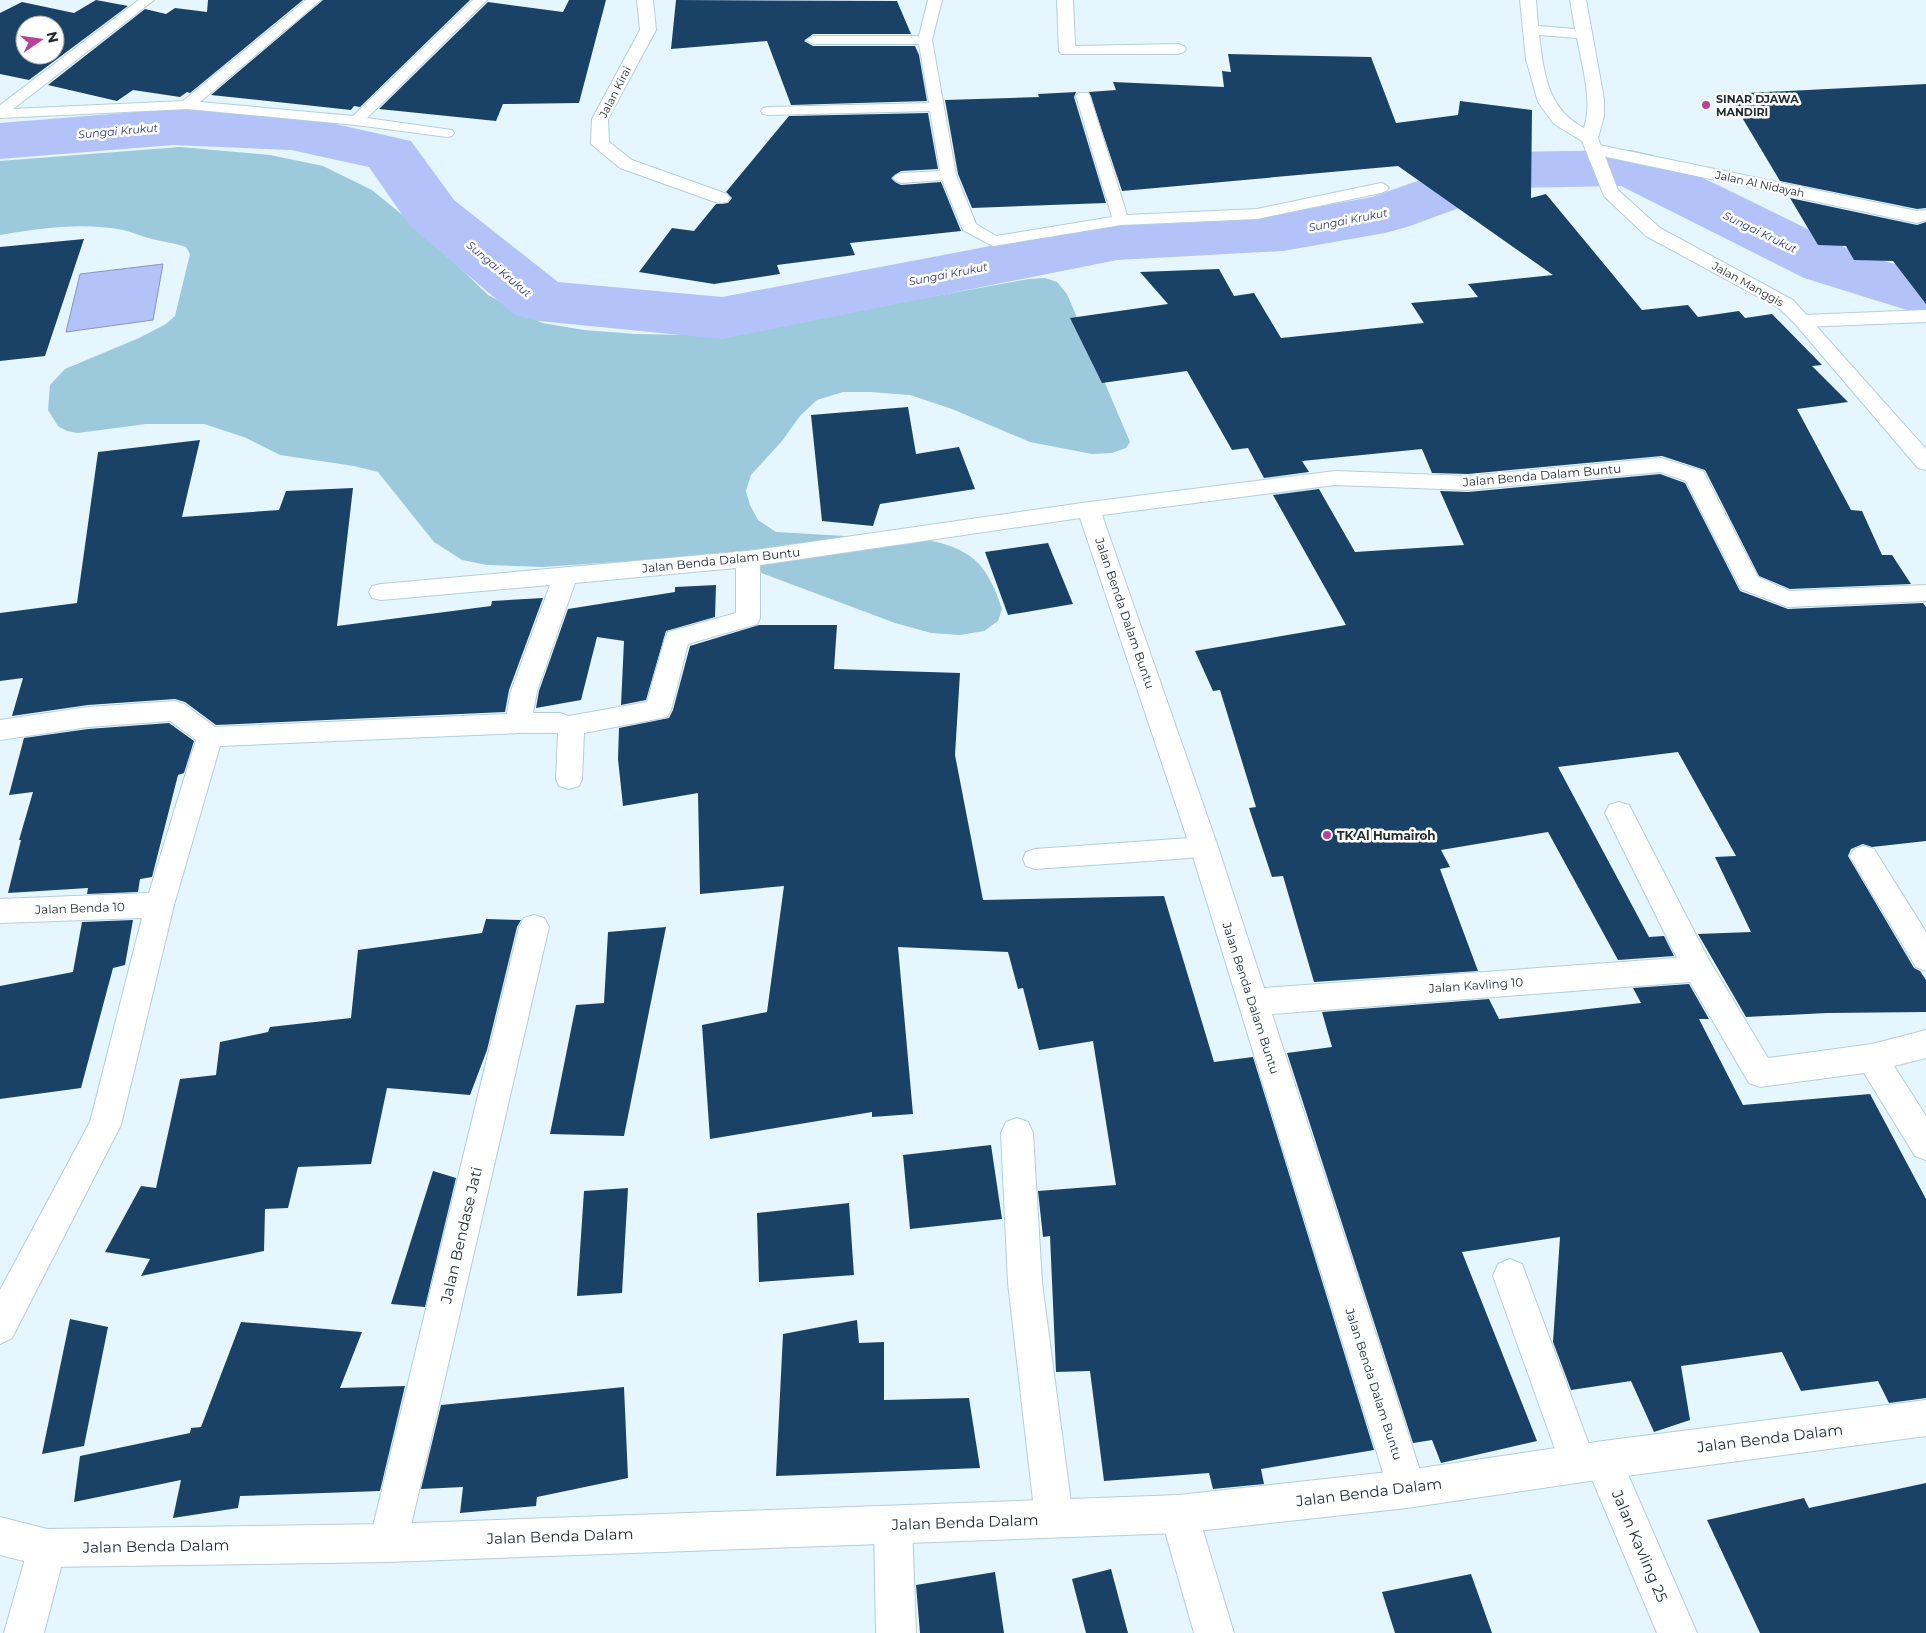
<svg xmlns="http://www.w3.org/2000/svg" width="1926" height="1633" font-family="Montserrat,sans-serif">
<rect width="100%" height="100%" fill="#e5f6fe"/>
<path fill="#9dc9dd" d="M180,147l90,8 53,11 49,24 50,41 66,64 54,28 42,7 52,4 53,1 81,-9 259,-47 16,-1 12,4 10,12 63,148 -4,6 -14,5 -20,1 -62,-12 -78,-33 -42,-14 -40,-3h-27l-26,8 -17,16 -18,25 -31,34 -5,16 4,14 8,15 18,12 156,9c44,9 57,29 70,68l-4,12 -14,10 -24,4 -29,-2 -36,-10 -136,-51 -55,-12h-57l-105,7 -55,-2 -25,-5 -28,-18 -56,-70 -24,-6 -74,-11 -36,-18 -40,-13h-58l-68,9 -11,-2 -9,-5 -10,-16 2,-25 15,-16 74,-31 27,-14 9,-8 15,-62 -4,-7c-11,-4 -22,-5 -34,-8 -10,-2 -19,-7 -29,-9 -40,-8 -83,-2 -123,5v-74z"/>
<path fill="#b3c3f9" stroke="#8896bd" d="M163,264l-10,56 -87,12 14,-58z"/>
<g fill="none" stroke-linecap="round" stroke-linejoin="round">
<path fill="#b3c3f9" fill-rule="evenodd" d="M173,109l118,5 120,27 43,59 104,82 164,15 395,-75 166,-9 89,-16 113,-40 22,-5 124,-2 22,5 69,32 128,63 76,24v42l-122,-38 -183,-92 -107,2 -107,39 -22,6 -102,18 -166,9 -395,79 -183,-18 -24,-6 -105,-89 -41,-59 -78,-17 -118,-5 -173,14v-36z"/>
</g>
<g fill="#1a4267" fill-rule="evenodd">
<path d="M96,0l32,6 -99,74 -29,-6v-61l22,-11 52,11zM25,25h30v30h-30z"/>
<path d="M208,0h95l-113,93 -3,-1 -7,5 -47,-7 -16,11 -69,-16 97,-76 21,5 9,-6 32,4z"/>
<path d="M323,0h147l-110,107 -6,-1 -3,4 -140,-15z"/>
<path d="M569,0h37l-27,103 -76,1 -7,17 -117,-12 109,-107 75,10z"/>
<path d="M676,0l221,1 14,33h-98l-9,7 9,5h102l4,9 8,46 -136,4 -24,-64 -96,8z"/>
<path d="M1228,54l143,3 25,66 62,-8 2,-14 72,9 -1,88 15,-4 96,116 46,-5 10,12 41,-6 6,7 27,-4 50,51 -10,1 36,36 -51,7 54,101 11,1 20,44h10l19,29 -121,5 -31,-13 -54,-106 -43,-14 -194,18 -36,-1 -10,-24 -120,12 7,11 -45,6 -16,-30 -16,2 -45,-79 -85,12 -32,-65 98,-14 -28,-32 79,-3 15,27 20,-3 27,45 143,-15 -13,-20 67,-6 -10,-13 85,-9 -155,-109 -276,25 -33,-99 27,-2 -3,-8 111,5 -2,-16 9,1z"/>
<path d="M1926,84v124l-9,1 -137,-28 -52,-87z"/>
<path d="M1076,92l-2,5 32,106 -134,5 -14,-34 -13,-74 94,-3 -1,-3z"/>
<path d="M928,113l10,56 -37,2 -10,7 4,4 6,3 40,-3 20,49 -111,12 5,12 -78,10 3,9 -66,10 -75,-12 33,-44 22,3 22,-27 12,-1 4,-5 -6,-6 63,-76z"/>
<path d="M1790,198l127,27 9,-3v82l-33,-43 -39,-1 -8,-14 -28,-1z"/>
<path d="M84,239l-39,117 -45,5v-114z"/>
<path d="M908,407l8,47 43,-7 16,42 -95,15 -7,22 -51,-5 -11,-106z"/>
<path d="M200,440l-18,77 97,-7 7,-19 67,-3 -16,138 154,-20 1,-5 51,-3 -34,92 -4,22 -289,13 -31,-23 -10,-3 -87,6 -76,11 11,-38 -23,3v-68l77,-10 21,-151z"/>
<path d="M1660,474l25,9 55,108 48,18 135,-6 3,4v234l-54,6 -9,-3 -12,5 -3,7 66,112 6,3 6,9v32l-99,1 -81,4 -48,-83 53,-2 -36,-75 21,-1 -58,-104 -120,15 91,170 15,-1 10,20 -56,4 -70,-128 -107,18 9,17 -10,2 38,102 -164,11 -31,-106 -11,1 -23,-69 7,-1 -36,-117 -7,1 -18,-40 151,-26 -73,-130 46,-6 36,63 109,-7 -24,-54 28,1z"/>
<path d="M1048,543l25,61 -65,11 -23,-63z"/>
<path d="M716,585l-1,32 -49,14 -20,69 -25,5 3,-64 -27,-4 -16,63 -45,8 3,-17 29,-82 107,-17v-5z"/>
<path d="M759,625h78l-3,44 126,4 -5,82 28,145 181,-4 50,166 39,-5 121,393 -113,19 3,15 -51,5 -4,-16 -105,8 -14,-110 -34,1 -6,-136 -7,1 -5,-46 78,-6 -23,-144 -54,9 -16,-62 -5,1 -10,-37 -110,-5 15,167 -41,3v-5l-162,27 -8,-114 65,-13 17,-126 -84,8 -2,-101 -75,13 -5,-47 1,-31 50,-10 4,-8 17,-64z"/>
<path d="M169,723l25,18 -10,32 -6,2 -26,102 -12,2 -2,13 -51,2 1,-6 -80,5 13,-53h-2l14,-48 -24,3 15,-57 64,-9z"/>
<path d="M486,919l35,1 -4,7 -30,123 -17,45 -83,-7 -16,76 -73,3 -10,41 -23,1 -1,42 -123,25 9,-17 -45,-7 36,-66 15,2 24,-109 36,-4 4,-33 48,-10 2,-5 81,-9 7,-68 124,-17z"/>
<path d="M133,920l-8,45 -12,3 -32,120 -81,11v-113l73,-14 9,-50z"/>
<path d="M666,927l-42,209 -74,-2 26,-129 28,-2 4,-71z"/>
<path d="M1689,984l20,35h-10l44,86 127,-11 56,105v199l-37,5 -11,-22 -77,10 -19,-39 -101,14 9,54 -36,12 -23,-51 -60,9 -18,-48 7,-105 -98,15 75,189 -96,22 -9,-23 -19,3 -126,-390 45,-6 -10,-35 167,-13 10,20 142,-16 -8,-15z"/>
<path d="M991,1145l11,74 -92,10 -7,-74z"/>
<path d="M433,1171l23,7 -31,129 -34,-3z"/>
<path d="M628,1188l-6,105 -45,3 7,-105z"/>
<path d="M849,1203l5,72 -95,7 -2,-69z"/>
<path d="M70,1319l38,8 -24,119 -42,8z"/>
<path d="M857,1320l2,23 25,-1v58l85,-2 11,70 -204,8 7,-142z"/>
<path d="M241,1322l121,10 -22,56 65,-2 -25,105 -140,5 -2,12 -65,10 8,-38 -107,22 6,-46 110,-23 1,-5 10,-1z"/>
<path d="M624,1387l4,91 -91,19 -1,9 -76,7 3,-26 -42,2 20,-84z"/>
<path d="M1926,1483v150h-166l-53,-113 97,-22 5,10z"/>
<path d="M1111,1569l17,64h-42l-14,-54z"/>
<path d="M995,1572l9,61h-84l-4,-48z"/>
<path d="M1471,1574l21,59h-97l-13,-41z"/>
</g>
<g fill="none" stroke-linecap="round" stroke-linejoin="round">
<g stroke="#b3cfdc" stroke-width="2">
<g id="service">
<path d="M139,0h15l-141,109 170,-8 123,-101h15l-121,102 153,14 120,-116h14l-120,118 85,12 2,3 -2,3 -5,1 -91,-12 -169,-16 -187,9v-13z"/>
<path d="M928,0h14l-10,40 24,135 20,49 20,12 116,-19 -36,-121 2,-3h10l2,3 37,119 130,-6 124,-26 5,2 3,3 -3,3 -5,2 -124,26 -136,6 -128,21 -30,-16 -21,-50 -41,3 -5,-2 -3,-3 3,-3 5,-2 39,-2 -10,-60 -162,4 -5,-1 -2,-3 2,-3 5,-1 161,-4 -10,-59h-106l-7,-4 7,-4h106z"/>
<path d="M1204,837l9,3 3,7 -3,7 -9,3 -169,12 -9,-3 -3,-7 3,-7 9,-3z"/>
</g>
</g>
<g stroke="#b3cfdc" stroke-width="2">
<g id="minor">
<path d="M637,0h16l3,30 -48,89 1,23 23,18 95,34 3,4 -3,4 -6,1 -6,-1 -95,-34 -29,-24 1,-25 48,-89z"/>
<path d="M1057,0h16l2,46 103,-2 6,2 2,3 -2,3 -6,2h-117l-2,-3z"/>
<path d="M1594,144l323,67 9,-1v10l-9,3 -329,-70 -3,-4 3,-4z"/>
<path d="M1926,310v12l-123,5 -7,-2 -3,-4 3,-4 7,-2z"/>
<path d="M1661,458l42,13 55,106 32,14 136,-6v16l-138,6 -47,-18 -55,-108 -26,-9 -192,18 -133,-5 -233,30 116,332 46,141 413,-30 -72,-145 4,-8 10,-3 10,3 80,155 59,98 104,-14 54,-14v28l-32,8 32,50v44l-11,-4 -51,-83 -104,14 -11,-4 -59,-101 -418,32 154,475 -6,13 -13,6 -13,-6 -6,-13 -198,-642 -110,-329 -320,47v53l-3,6 -69,20 -17,66 -4,7 -83,16 -2,46 -3,7 -10,3 -10,-3 -3,-7 2,-46h-39l-299,13 -46,159 -53,220 -109,213 -12,6v-54l90,-168 52,-204 -142,5v-24l149,-6 47,-153 -26,-19 -82,6 -88,13v-20l88,-13 87,-6 9,3 31,23 292,-13 4,-23 39,-106 -169,15 -9,-2 -3,-6 3,-6 9,-2 367,-33 341,-49 246,-31 133,5zM736,568v45l-68,19 -3,6 -18,64 -78,14 -9,-3h-27l4,-22 38,-108z"/>
<path d="M1864,846l10,3 52,83v39l-10,-4 -66,-110 4,-8z"/>
<path d="M534,915l10,3 5,9 -142,616 -5,14 -14,5 -14,-5 -5,-14 150,-616 5,-9z"/>
<path d="M1017,1118l11,4 5,11 9,150 31,235 -5,14 -14,5 -14,-5 -5,-14 -27,-235 -7,-150 5,-11z"/>
<path d="M1510,1259l12,5 68,183 13,-6 13,6 81,186h-40l-66,-156 -13,6 -13,-6 -72,-201 5,-12z"/>
<path d="M1179,1495l13,6 6,13 36,119h-40l-34,-119 6,-13z"/>
<path d="M893,1506l14,5 5,14 4,108h-40l-2,-108 5,-14z"/>
<path d="M47,1529l14,5 5,14 -22,85h-40l24,-85 5,-14z"/>
</g>
</g>
<g stroke="#b3cfdc" stroke-width="2">
<g id="tertiary">
<path d="M1520,0h16l2,26 37,3 -5,-29h16l18,99v17l-6,22 20,52 42,38 133,72 133,149v21l-8,-2 -122,-143 -17,-17 -133,-72 -42,-40 -22,-55 -28,-17 -16,-22 -12,-43zM1539,35l38,3c5,29 16,61 7,90 -37,-19 -40,-55 -45,-93z"/>
<path d="M1926,1400v36l-323,43 -196,29 -228,25 -791,29 -341,5 -47,-12v-38l47,12 341,-5 791,-29 228,-25 196,-29z"/>
</g>
</g>
<use href="#service" fill="#fff" fill-rule="evenodd"/>
<use href="#minor" fill="#fff" fill-rule="evenodd"/>
<use href="#tertiary" fill="#fff" fill-rule="evenodd"/>
</g>
<g fill="#b7429a" stroke="#fff" stroke-width="2">
<circle cx="1706" cy="105" r="5"/>
<circle cx="1327" cy="835" r="5"/>
</g>
<g text-anchor="middle" dominant-baseline="central" stroke-width="5" stroke-linejoin="round" paint-order="stroke">
<g font-size="11" fill="#222d32" stroke="#fff">
<text transform="translate(615 92) rotate(-63)">Jalan Kirai</text>
<text transform="translate(1760 184) rotate(12)">Jalan Al Nidayah</text>
<text transform="translate(1748 284) rotate(29)">Jalan Manggis</text>
</g>
<g font-size="11" font-weight="bold" fill="#222d32" stroke="#fff" text-anchor="start">
<text x="1716" y="99">SINAR DJAWA<tspan x="1716" dy="13">MANDIRI</tspan></text>
</g>
<g font-size="11" font-style="italic" fill="#293674" stroke="#fff">
<text transform="translate(118 131) rotate(-5)">Sungai Krukut</text>
<text transform="translate(1348 220) rotate(-11)">Sungai Krukut</text>
<text transform="translate(1760 232) rotate(26)">Sungai Krukut</text>
<text transform="translate(499 269) rotate(40)">Sungai Krukut</text>
<text transform="translate(948 274) rotate(-11)">Sungai Krukut</text>
</g>
<g font-size="12" fill="#222d32" stroke="#fff">
<text transform="translate(1542 475) rotate(-5)">Jalan Benda Dalam Buntu</text>
<text transform="translate(721 560) rotate(-6)">Jalan Benda Dalam Buntu</text>
<text transform="translate(1125 613) rotate(71)">Jalan Benda Dalam Buntu</text>
<text transform="translate(80 908) rotate(-2)">Jalan Benda 10</text>
<text transform="translate(1476 985) rotate(-4)">Jalan Kavling 10</text>
<text transform="translate(1251 998) rotate(72)">Jalan Benda Dalam Buntu</text>
<text transform="translate(1374 1384) rotate(72)">Jalan Benda Dalam Buntu</text>
</g>
<g font-size="12" font-weight="bold" fill="#222d32" stroke="#fff" text-anchor="start">
<text x="1337" y="835">TK Al Humairoh</text>
</g>
<g font-size="15" fill="#222d32" stroke="#fff">
<text transform="translate(461 1235) rotate(-77)">Jalan Bendase Jati</text>
<text transform="translate(1770 1438) rotate(-7)">Jalan Benda Dalam</text>
<text transform="translate(1369 1492) rotate(-7)">Jalan Benda Dalam</text>
<text transform="translate(965 1522) rotate(-2)">Jalan Benda Dalam</text>
<text transform="translate(560 1536) rotate(-2)">Jalan Benda Dalam</text>
<text transform="translate(156 1546) rotate(-1)">Jalan Benda Dalam</text>
<text transform="translate(1640 1546) rotate(67)">Jalan Kavling 25</text>
</g>
</g>
<g transform="translate(40 40) rotate(77)"><circle r="24" fill="#ffffff" stroke="#a7abad"/>
<path d="M0-4L9 19L0 12L-9 19Z" fill="#b7429a"/>
<text y="-8" font-size="14" font-weight="bold" text-anchor="middle" fill="#222d32">N</text>
</g>
</svg>
